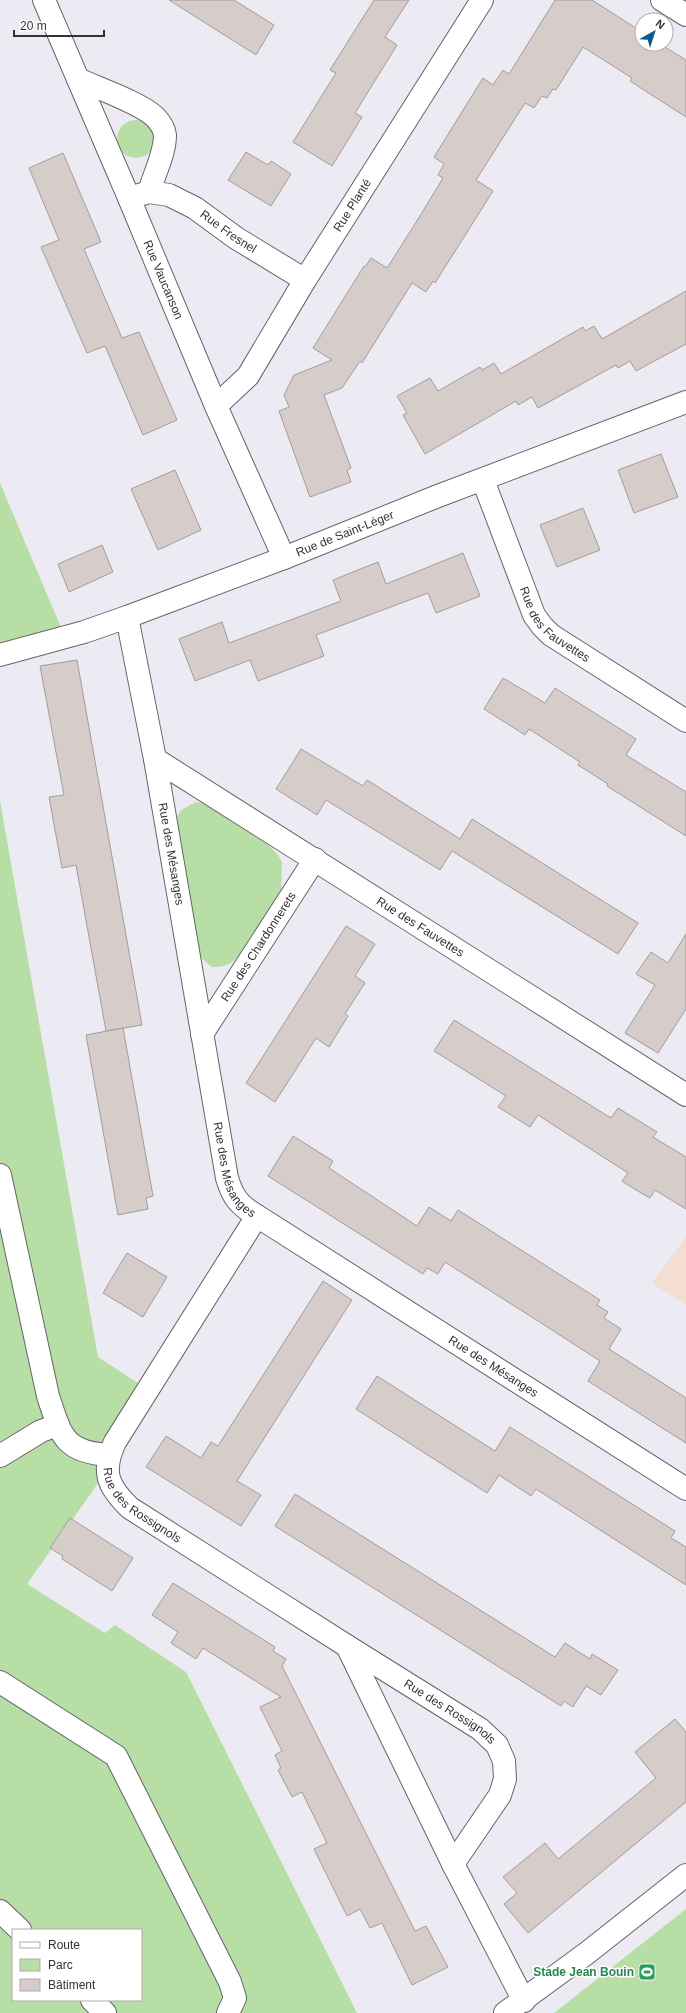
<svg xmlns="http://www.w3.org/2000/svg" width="686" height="2013" font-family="Helvetica,sans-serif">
<rect width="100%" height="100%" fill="#ecebf3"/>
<path fill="#f4ddd1" d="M686,1237v68l-34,-22z"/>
<g fill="#b7dea4" fill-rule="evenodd">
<circle cx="136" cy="139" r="19"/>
<path d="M0,483l65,154 -65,18z"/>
<path d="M0,801l98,556 49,32 -39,80 -81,115 78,49 10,-8 71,47 171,341h-357zM13,1930h128v70h-128z"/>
<path d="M196,802l8,1 63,40 11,12 4,7 -1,27 -42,66c-8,10 -14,12 -27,12l-13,-11 -23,-138 5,-8z"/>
<path d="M686,1909v104h-132z"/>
</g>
<g fill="#d6cdcb" stroke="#a49c99">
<path d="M169,0h65l40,25 -18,30z"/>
<path d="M374,0h35l-24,37 12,8 -42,68 7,4 -30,49 -39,-24 43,-69 -6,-3z"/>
<path d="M555,0h37l50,32v12h18l26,16v57l-56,-36 2,-3 -49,-31 -27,43 -3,-1 -6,9 -5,-2 -8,12 -9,-5 -49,77 17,11 -58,92 -2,-2 -7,11 -14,-9 -50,80 -2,-2 -18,27 -18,7 27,73 -4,2 4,12 -41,15 -31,-86 10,-4 -5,-12 10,-20 38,-15 -19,-12 51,-82 1,1 6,-9 16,10 28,-44 28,-46 -5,-3 6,-11 -10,-7 49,-79 10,7 10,-15 6,4z"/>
<path d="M246,152l22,13 3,-4 20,13 -20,32 -43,-26z"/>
<path d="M63,153l38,89 -17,7 38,89 17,-6 38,88 -34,15 -38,-89 -18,7 -46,-106 18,-7 -30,-72z"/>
<path d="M686,291v53l-50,27 -6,-10 -12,7 -2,-3 -78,43 -6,-11 -14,8 -2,-4 -91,53 -22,-39 4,-2 -10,-17 33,-18 8,13 42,-24 2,3 12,-7 7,11 82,-47 2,4 9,-5 8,13z"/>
<path d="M661,454l17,43 -44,16 -16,-43z"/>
<path d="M175,470l26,60 -43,20 -27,-61z"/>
<path d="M583,508l17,42 -43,17 -17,-42z"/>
<path d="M102,545l11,27 -44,20 -11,-28z"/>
<path d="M463,553l17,43 -44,17 -8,-20 -112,42 8,21 -66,25 -8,-21 -55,21 -16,-42 43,-17 7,21 112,-42 -8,-21 45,-18 8,22z"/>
<path d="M77,660l65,365 -36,6 -30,-166 -14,3 -13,-71 15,-2 -24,-129z"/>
<path d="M503,678l42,25 10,-15 81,51 -10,16 60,37v44l-79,-50 1,-2 -30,-19 2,-3 -51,-33 -4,6 -41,-26z"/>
<path d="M301,749l62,37 4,-6 93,59 12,-20 166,104 -20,31 -166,-103 -12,19 -114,-70 -9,15 -41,-26z"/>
<path d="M346,926l29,18 -20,32 10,7 -20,31 3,2 -19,31 -13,-9 -41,64 -29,-19z"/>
<path d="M686,934v75l-28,44 -33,-20 30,-48 -19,-11 15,-22 17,11z"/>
<path d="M454,1020l157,98 7,-10 39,24 -4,5 33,20v52l-31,-19 -5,8 -14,-8 -14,-9 6,-8 -90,-58 -8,12 -32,-20 8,-11 -72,-45z"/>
<path d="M123,1028l30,168 -7,2 2,11 -30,6 -32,-180z"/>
<path d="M293,1136l40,25 -4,7 88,58 12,-19 22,14 7,-11 142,90 -3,5 11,7 -4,6 17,11 -12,20 77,49v45l-98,-62 12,-20 -62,-40 -93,-59 -7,12 -11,-6 -4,6 -155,-98z"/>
<path d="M127,1253l40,24 -24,40 -40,-24z"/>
<path d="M323,1281l29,19 -115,181 24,14 -20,31 -95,-59 20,-31 35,22 10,-16 7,4z"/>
<path d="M377,1376l118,75 15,-24 165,104 -4,7 15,9v38l-150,-96 -5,7 -32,-21 -12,18 -131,-84z"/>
<path d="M295,1494l260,163 10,-14 25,16 2,-5 26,16 -17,25 -15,-9 -13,21 -9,-6 -3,5 -286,-180z"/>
<path d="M70,1518l63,40 -21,33 -50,-32 1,-3 -13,-8z"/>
<path d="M173,1583l102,64 -2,4 13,8 -4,7 133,265 11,-5 22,41 -36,18 -30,-62 -12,5 -10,-19 -13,7 -33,-67 13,-6 -25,-51 -10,5 -14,-27 3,-2 -6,-13 7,-4 -22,-44 21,-10 -78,-49 -7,11 -25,-16 7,-11 -26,-17z"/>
<path d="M675,1719l11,13v70l-158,131 -24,-29 13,-11 -14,-16 42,-34 13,16 98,-81 -21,-26z"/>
</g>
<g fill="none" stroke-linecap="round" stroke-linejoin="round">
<g stroke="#65646b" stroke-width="24">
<g id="minor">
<path id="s1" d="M44,0l85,198 87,208 68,152"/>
<path d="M662,0l24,15"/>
<path d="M78,79c19,9 63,24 77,38 5,5 9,11 10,18 0,19 -11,39 -16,57"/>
<path id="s2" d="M129,198l20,-6 20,3 26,13 41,30 69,42"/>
<path id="s3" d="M216,406l32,-30 57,-96 177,-280"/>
<path id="s4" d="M483,480l51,135 8,11 9,9 135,86"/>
<path id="s5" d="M127,617l28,142 72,419c6,20 12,27 30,38l429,273"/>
<path id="s6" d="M0,655l84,-23 43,-15 157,-59 154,-62 248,-94"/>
<path id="s7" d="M155,759l531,336"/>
<path id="s8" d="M202,1034l113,-175"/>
<path d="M0,1175l48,221c13,39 15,56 61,59"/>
<path id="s9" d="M257,1216l-142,226c-14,30 -7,45 15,66l217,138 106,218 71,137"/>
<path d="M0,1456l41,-25 17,-6"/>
<path id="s10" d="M347,1646l133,83 17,16 7,16 1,18 -5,16 -47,69"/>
<path d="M0,1682l116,74 114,226 5,16 -7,15"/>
<path d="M0,1911l20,19"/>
<path d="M92,2000l13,13"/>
<path d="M505,2013l82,-60 99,-78"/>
</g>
</g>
<use href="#minor" stroke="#fff" stroke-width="22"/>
</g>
<defs>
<g id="stadium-square" transform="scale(0.9)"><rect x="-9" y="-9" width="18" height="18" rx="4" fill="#2e9e5b" stroke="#fff"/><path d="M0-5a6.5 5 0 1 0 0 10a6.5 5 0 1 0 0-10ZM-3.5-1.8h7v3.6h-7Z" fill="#fff"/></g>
</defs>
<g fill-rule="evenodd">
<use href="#stadium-square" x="647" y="1972"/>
</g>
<g text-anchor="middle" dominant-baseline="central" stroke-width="3" stroke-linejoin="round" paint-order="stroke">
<g font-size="12" fill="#323235" stroke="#fff">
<text stroke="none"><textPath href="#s3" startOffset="244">Rue Planté</textPath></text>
<text stroke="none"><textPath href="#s2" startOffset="111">Rue Fresnel</textPath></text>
<text stroke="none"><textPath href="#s1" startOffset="304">Rue Vaucanson</textPath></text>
<text stroke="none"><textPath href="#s6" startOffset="366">Rue de Saint-Léger</textPath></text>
<text stroke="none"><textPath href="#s4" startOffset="165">Rue des Fauvettes</textPath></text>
<text stroke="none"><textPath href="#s5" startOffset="241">Rue des Mésanges</textPath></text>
<text stroke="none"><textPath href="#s7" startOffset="314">Rue des Fauvettes</textPath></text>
<text stroke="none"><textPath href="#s8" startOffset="104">Rue des Chardonnerets</textPath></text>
<text stroke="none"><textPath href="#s5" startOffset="565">Rue des Mésanges</textPath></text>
<text stroke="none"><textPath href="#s5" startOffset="900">Rue des Mésanges</textPath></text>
<text stroke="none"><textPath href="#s9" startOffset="347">Rue des Rossignols</textPath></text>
<text stroke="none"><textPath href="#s10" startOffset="122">Rue des Rossignols</textPath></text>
</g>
<g font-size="12" font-weight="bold" fill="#27864d" stroke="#fff" text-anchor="end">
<text x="634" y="1972">Stade Jean Bouin</text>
</g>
</g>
<rect x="12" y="1929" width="130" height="72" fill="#ffffff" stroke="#adadae"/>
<rect x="20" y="1942" width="20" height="6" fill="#ffffff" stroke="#adadae"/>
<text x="48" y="1949" font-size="12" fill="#323235">Route</text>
<rect x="20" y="1959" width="20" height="12" fill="#b7dea4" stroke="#adadae"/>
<text x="48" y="1969" font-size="12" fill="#323235">Parc</text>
<rect x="20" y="1979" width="20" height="12" fill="#d6cdcb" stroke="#adadae"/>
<text x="48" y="1989" font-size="12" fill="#323235">Bâtiment</text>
<g transform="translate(654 32) rotate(39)"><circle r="19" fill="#ffffff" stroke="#adadae"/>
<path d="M0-3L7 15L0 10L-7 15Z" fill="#085a8d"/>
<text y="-6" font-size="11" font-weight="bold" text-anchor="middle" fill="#323235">N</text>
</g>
<path d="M14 30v6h90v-6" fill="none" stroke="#323235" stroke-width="2"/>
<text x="20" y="30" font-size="12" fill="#323235" stroke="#ffffff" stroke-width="3" paint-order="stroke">20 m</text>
</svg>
